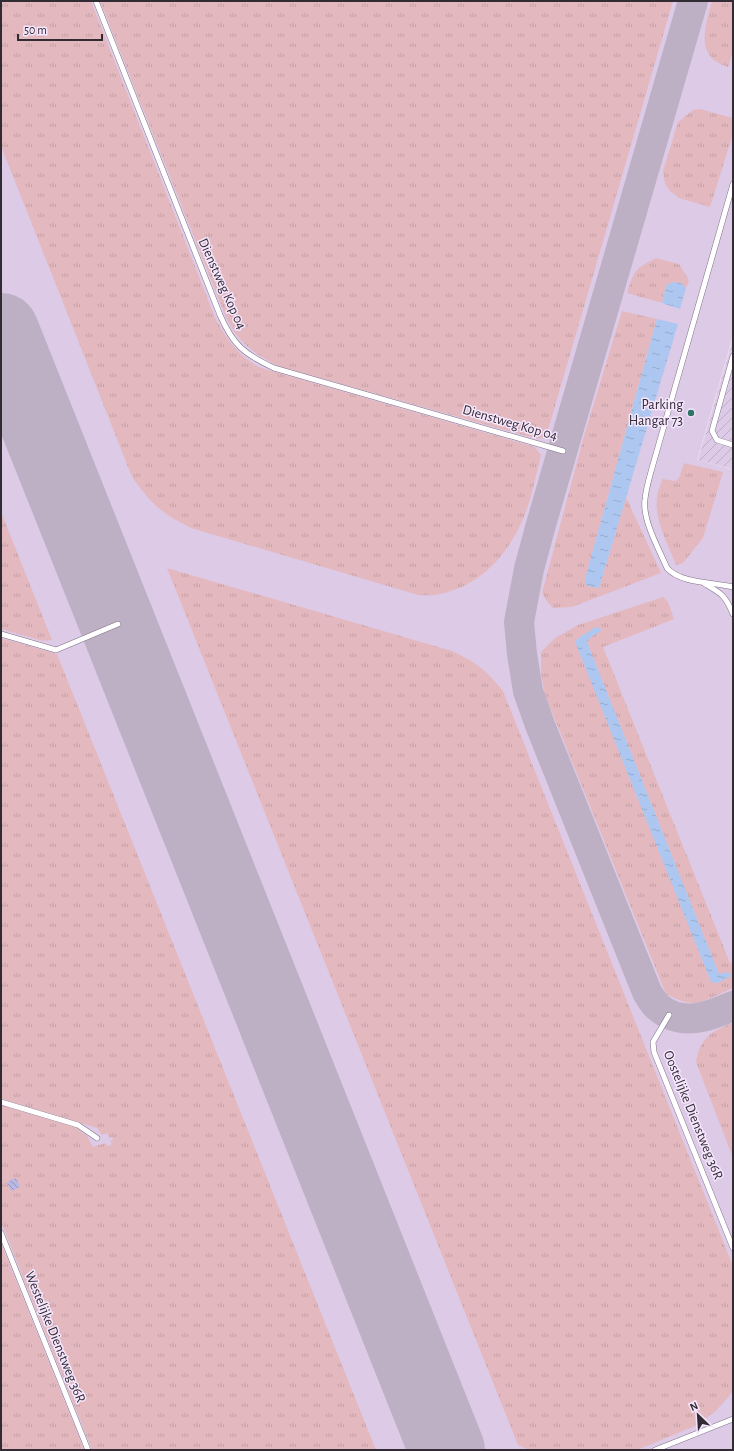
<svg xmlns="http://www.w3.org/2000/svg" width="734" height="1451" font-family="'Alegreya Sans',sans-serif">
<defs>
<pattern id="industrial-furrows" width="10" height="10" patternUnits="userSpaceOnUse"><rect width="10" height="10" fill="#ddcae7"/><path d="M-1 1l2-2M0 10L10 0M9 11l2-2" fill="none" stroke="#beaec7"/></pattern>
<pattern id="grass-tufts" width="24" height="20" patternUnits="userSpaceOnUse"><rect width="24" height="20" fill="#e3b9bf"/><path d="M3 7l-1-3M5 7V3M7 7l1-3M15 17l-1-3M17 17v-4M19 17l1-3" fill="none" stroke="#c39fa5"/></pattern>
<pattern id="water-ripples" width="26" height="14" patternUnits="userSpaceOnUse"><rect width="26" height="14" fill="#adc7f1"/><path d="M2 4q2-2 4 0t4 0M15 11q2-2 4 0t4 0" fill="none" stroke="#95abcf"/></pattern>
<pattern id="building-back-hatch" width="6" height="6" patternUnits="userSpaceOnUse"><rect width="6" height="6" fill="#b9b7e6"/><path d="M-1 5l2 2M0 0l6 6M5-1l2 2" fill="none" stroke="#9795bb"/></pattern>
</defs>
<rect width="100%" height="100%" fill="#e9daf1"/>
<path fill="#ddcae7" d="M1,1h732v334l-36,125 36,10v980h-732z"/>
<path fill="url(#industrial-furrows)" d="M733,339v130l-35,-9z"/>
<g fill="url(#grass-tufts)" fill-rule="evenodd">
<path d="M1,1h90l125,319c10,17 21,34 38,44 6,4 14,6 21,8l260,75 6,8c-5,20 -9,41 -16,59 -16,40 -43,71 -85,80 -7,2 -15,1 -22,1l-227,-67c-30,-15 -40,-24 -59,-51l-131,-331z"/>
<path d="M100,1h573l-127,436 -9,2 -259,-73c-25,-13 -41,-24 -53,-51z"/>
<path d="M712,1h21v51l-5,15c-34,-11 -23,-39 -16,-66z"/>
<path d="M700,109l33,9v16l-23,73 -31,-9 -9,-7 -5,-7 -2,-13 15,-49 15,-12z"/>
<path d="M656,258l23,6 10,16 -3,8 -5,-5 -15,3 -4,17 -35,-10c7,-23 8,-24 29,-35z"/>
<path d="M622,311l35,8 -72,260 14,9 27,-91 35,76 -89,34 -19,1 -5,-5 -6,-10 42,-157z"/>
<path d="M684,463l39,9 -20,66 -20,25 -7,2c-8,-21 -22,-45 -19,-67 0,-6 4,-13 5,-19l13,2 4,-3z"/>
<path d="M1,512l51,128 -9,1 -42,-12z"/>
<path d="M167,568l285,83c24,11 34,19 51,40l230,575v124l-4,6 -13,15 -21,15 -58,24h-108l-11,-5z"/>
<path d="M663,597l5,5 6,17 -71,28 127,316 3,-1v26c-12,5 -26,13 -39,15 -10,0 -20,-5 -28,-9l-121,-299 -4,-21v-22l14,-14 23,-13zM596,627l4,1v3l-10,6 -3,5 132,333 8,-3 -16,10 -134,-343z"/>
<path d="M1,638l56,16 319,796h-284l-91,-228v-117l74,22 12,9 6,11 12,-4 2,3 5,-2 -2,-3 3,-1 -1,-3 -3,1 -2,-5 -5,2 -5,-7 -96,-29z"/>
<path d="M733,1023v135l-37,-96c4,-25 16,-31 37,-39z"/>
<path d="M1,1243l82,204 -1,3h-81z"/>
</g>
<g fill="url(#water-ripples)">
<path d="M672,282l9,1 5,5 -6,21 -18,-6 4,-17z"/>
<path d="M657,319l21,5 -79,264 -12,-2 -2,-7z"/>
<path d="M596,627l4,1 1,3 -10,6 -4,5 132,332 8,-2 3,2 1,2 -13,7 -7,-1 -136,-340 2,-3z"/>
</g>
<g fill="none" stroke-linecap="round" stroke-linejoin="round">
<path stroke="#beb0c4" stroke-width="30" d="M693,1l-153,527 -11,41 -10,53 3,32 6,37 12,34 107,267c3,5 6,11 11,15 23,20 50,10 75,-1"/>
<path stroke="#beb0c4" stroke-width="76" d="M1,331l446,1119"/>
</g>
<path fill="url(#building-back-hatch)" d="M16,1178l4,9 -9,4 -4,-9z"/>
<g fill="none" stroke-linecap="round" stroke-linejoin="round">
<g stroke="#7f7186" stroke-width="6">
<g id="lane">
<path d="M96,1l124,314c13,30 24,39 54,53l289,83"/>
<path d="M733,184l-81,284c-3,11 -6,21 -7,31 -3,21 14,50 22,69 14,16 47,14 66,19"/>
<path d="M733,356l-21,75 5,9 16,5"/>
<path d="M705,584c17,10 20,11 28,30"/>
<path d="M1,634l55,16 62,-26"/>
<path d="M669,1015l-16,27 1,10 79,196"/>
<path d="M1,1102l77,23 19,13"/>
<path d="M1,1233l87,217"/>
<path d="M655,1450l78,-31"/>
</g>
</g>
<use href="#lane" stroke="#fff" stroke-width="5"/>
</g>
<circle fill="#2f7366" stroke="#f6e7fe" stroke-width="1.5" cx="691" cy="413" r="4"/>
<g text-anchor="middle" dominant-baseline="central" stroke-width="3" stroke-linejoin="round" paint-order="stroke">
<g font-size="14" fill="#312b34" stroke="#f6e7fe">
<text transform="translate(222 284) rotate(66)">Dienstweg Kop 04</text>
<text transform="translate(510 423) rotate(16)">Dienstweg Kop 04</text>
<text transform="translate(693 1115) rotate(68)">Oostelijke Dienstweg 36R</text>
<text transform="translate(55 1337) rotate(68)">Westelijke Dienstweg 36R</text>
</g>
<g font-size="14" fill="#312b34" stroke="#f6e7fe" text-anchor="end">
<text x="683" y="405">Parking<tspan x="683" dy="16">Hangar 73</tspan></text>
</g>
</g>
<rect width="734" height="1451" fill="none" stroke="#312b34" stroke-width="4"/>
<g transform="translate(698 1415) rotate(335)" stroke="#f6e7fe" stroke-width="3" paint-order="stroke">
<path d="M0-3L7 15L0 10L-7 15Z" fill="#312b34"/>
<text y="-6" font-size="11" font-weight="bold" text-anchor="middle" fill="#312b34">N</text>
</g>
<path d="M18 34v6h84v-6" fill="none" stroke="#312b34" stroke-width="2"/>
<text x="24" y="34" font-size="12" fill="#312b34" stroke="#f6e7fe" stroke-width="3" paint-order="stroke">50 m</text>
</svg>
